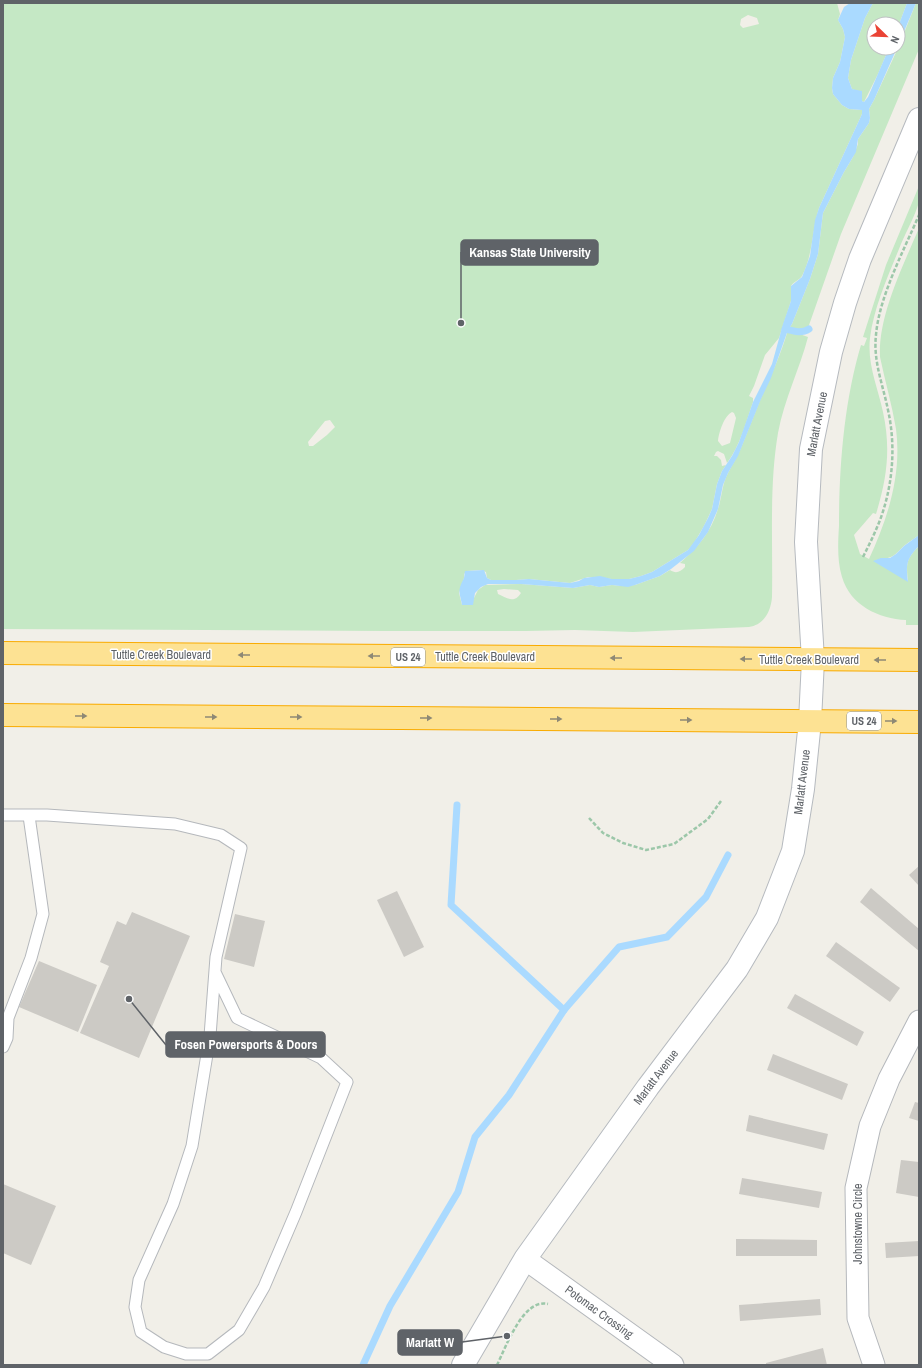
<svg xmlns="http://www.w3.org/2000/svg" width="922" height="1368" font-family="'Archivo Narrow',sans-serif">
<rect width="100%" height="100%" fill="#f1efe8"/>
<g fill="#c5e8c5" fill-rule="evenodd">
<path d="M3,3h834l3,11 -2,6 5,9 2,8 -5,25 -7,16 -1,10 1,6 9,11 7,4 13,1v4l-43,94c-7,22 -6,47 -17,68 -2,4 -8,5 -11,10v15l-12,37 -14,17 -11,31 -5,10 4,2v4c-7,20 -13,44 -26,61l-3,-9 -6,-3 -2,1 -2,4h3l4,4 1,6 4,-1 -4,6 -5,13 -5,25 -8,17 -10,17 -6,7 -36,22 -11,4 -12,3h-17l-24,-2 -18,6 -41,-4 -13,1h-25l-4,-2 -1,-6 -6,-2 -13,1 -3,3v4l-5,15 3,12 11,-5 5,-10 7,-5 36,-1 52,4 17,-3 9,2 13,-2 9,1 14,-1 25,-9 10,-6c6,4 10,2 15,-3v-3l-5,-1c18,-16 31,-31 38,-54 4,-12 4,-25 10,-36 5,-10 11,-19 15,-30 6,-15 12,-30 18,-45 10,-22 20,-44 27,-68l4,-6 18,-45 8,-25 5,-41 21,-41 9,-15 5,-13v-5l11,-16 1,-5 -1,-9 5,-9 24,-52 18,-45h3v46l-78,185 -33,94c-5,4 -12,-1 -17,3l17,6c-8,31 -24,63 -30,96 -9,53 -5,110 -6,164 -1,14 -8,28 -23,30l-116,5 -58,-2 -49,1h-140l-383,-2zM748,15l9,3 2,6 -16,4 -3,-3 1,-6zM732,412l2,1 2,5 -6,25 -8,3 -4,-5c1,-9 6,-25 14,-29zM330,420l5,7 -8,8 -14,11h-4l-1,-4 17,-21zM504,589l14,1 3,3c-7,11 -14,5 -23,1l-1,-4z"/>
<path d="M873,3h34l-9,24v-3h-24v24h15l-11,26 -14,28 -2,-1v-8l-10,-4 -4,-11 3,-18 14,-42z"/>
<path d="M919,186c0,5 1,11 0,16 -4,14 -12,28 -18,42 -12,30 -27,62 -31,94 -3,26 8,50 13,74 8,37 4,66 -7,102l-3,-1 -19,22 6,19 9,5c19,-41 33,-85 27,-130 -4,-24 -11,-48 -16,-72 -2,-41 23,-91 39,-129v307c-4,3 -9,6 -14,10 -8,7 -12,15 -24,13l27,23c-2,-17 -2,-22 11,-35v79h-13v-5c-27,-1 -56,-15 -64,-43 -5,-16 -4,-35 -3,-51 0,-59 5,-124 22,-181l3,1 3,-8 -4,-1 23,-72z"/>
</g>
<g fill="#aadaff">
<path d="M850,3h23l-8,15 -14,42 -3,18 4,11 10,2v10l2,1 4,-5 21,-49h8l-23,52 -5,9 1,9 -1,5 -11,16 -2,13 -12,20 -21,41 -5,41 -8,25 -18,45 -4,6 -17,48 -10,21 -23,57 -10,17 -5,12 -5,24 -10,23 -14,19 -23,18 -11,7 -25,9 -7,2 -16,-2 -13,2 -9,-2 -17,3 -52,-4h-33l-7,3 -6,6 -2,12h-11c-2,-12 -5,-13 1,-25 2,-3 1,-6 2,-9l19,-1 3,8 4,2h25l13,-1 41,4 9,-2 5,-3 16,-2 12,3h17l12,-3 11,-4 36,-22 11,-15 9,-17 4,-9 5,-25 5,-13 10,-15 7,-14 14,-40 19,-38 11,-40 8,-23v-15l11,-9 8,-21 5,-36 4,-12 43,-94v-4l-13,-1 -7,-4 -9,-11 -1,-6 1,-10 7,-16 5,-25 -2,-8 -5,-9 6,-13z"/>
<path d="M907,3h9l-18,43v-19z"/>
<path d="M919,535v11c-13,13 -13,19 -11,36l-35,-21 8,-3h9l6,-4 8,-8z"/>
</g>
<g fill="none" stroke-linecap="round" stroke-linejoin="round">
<g stroke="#aadaff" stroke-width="7">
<path d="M785,329c8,2 16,5 24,0"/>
<path d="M457,805l-6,100 113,105"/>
<path d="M363,1365l27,-59 68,-114 17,-55 34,-42 55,-85 55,-63 48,-10 39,-40 22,-42"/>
</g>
</g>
<g fill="#cccac5">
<path d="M919,866v20l-10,-11z"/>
<path d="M871,888l48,41v22l-59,-49z"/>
<path d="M397,891l27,56 -20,10 -27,-57z"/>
<path d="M132,912l58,24 -51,122 -59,-25 29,-67 -9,-4 17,-41 9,4z"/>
<path d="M235,914l30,7 -11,46 -30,-8z"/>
<path d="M836,942l64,46 -10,14 -64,-46z"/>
<path d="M39,961l58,24 -19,47 -59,-25z"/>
<path d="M795,994l69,38 -7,14 -70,-38z"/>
<path d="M773,1054l75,30 -6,16 -75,-30z"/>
<path d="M915,1102l4,1v18l-10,-3z"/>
<path d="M749,1115l79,19 -4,16 -78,-19z"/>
<path d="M901,1160l18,2v35l-23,-4z"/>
<path d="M742,1178l80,14 -3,16 -80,-14z"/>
<path d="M3,1184l53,22 -25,59 -28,-12z"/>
<path d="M736,1239l81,1v16h-81z"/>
<path d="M919,1241v15l-33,2 -1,-15z"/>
<path d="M820,1299l1,16 -81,6 -1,-16z"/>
<path d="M823,1348l4,17h-61v-2z"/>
</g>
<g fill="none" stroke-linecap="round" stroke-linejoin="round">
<g stroke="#b5b8bc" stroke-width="13">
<g id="lane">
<path d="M3,815h44l128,9 46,11 20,13 -25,109 -6,79 -18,110 -19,58 -34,76 -4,27 6,25 23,15 22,7h22l31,-24 25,-43 32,-75 51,-130 -26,-24 -84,-40 -22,-46"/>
<path d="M3,1047l4,-9 1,-20 23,-60 12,-44 -14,-98"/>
</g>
</g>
<g stroke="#b5b8bc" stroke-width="23">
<g id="street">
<path d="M525,1259l148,106"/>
<path d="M874,1365l-16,-47 -2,-130 14,-62 19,-47 30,-58"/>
</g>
</g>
<g stroke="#b6babf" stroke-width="24">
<path id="secondary" d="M463,1365l62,-106 123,-172 89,-118 30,-51 26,-67 10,-62 7,-68 3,-61 -7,-118 5,-93 20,-97 14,-49 15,-44 59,-140"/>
</g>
<g stroke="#f9ab00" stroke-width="24">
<g id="highway">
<path d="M3,653l916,7"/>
<path d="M3,715l916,7"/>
</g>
</g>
<g stroke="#9cc7a9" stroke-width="2.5" stroke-dasharray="4 2" stroke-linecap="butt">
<path d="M863,557c6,-12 12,-24 17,-37 13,-35 16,-74 8,-110 -5,-25 -15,-49 -12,-75 3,-38 28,-85 43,-120"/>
<path d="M589,818l14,15 20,10 23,7 28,-6 34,-25 13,-18"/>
<path d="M497,1365c9,-18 26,-67 51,-61"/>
</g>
<use href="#lane" stroke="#fff" stroke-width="11"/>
<use href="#street" stroke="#fff" stroke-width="21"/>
<use href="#secondary" stroke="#fff" stroke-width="22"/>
<use href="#highway" stroke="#fde293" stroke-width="22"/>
</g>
<defs><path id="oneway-solid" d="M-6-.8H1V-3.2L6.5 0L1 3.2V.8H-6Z"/></defs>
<g fill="#8e8975">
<use href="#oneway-solid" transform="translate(244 655) rotate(-180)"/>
<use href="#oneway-solid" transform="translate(374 656) rotate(-180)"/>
<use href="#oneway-solid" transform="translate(616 658) rotate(-180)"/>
<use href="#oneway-solid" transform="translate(746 659) rotate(-180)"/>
<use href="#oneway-solid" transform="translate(880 660) rotate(-180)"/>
<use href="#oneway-solid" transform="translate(81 716)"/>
<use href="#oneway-solid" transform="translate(211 717)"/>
<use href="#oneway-solid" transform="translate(296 717)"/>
<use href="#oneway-solid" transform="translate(426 718)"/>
<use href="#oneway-solid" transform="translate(556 719)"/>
<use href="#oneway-solid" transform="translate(686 720)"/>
<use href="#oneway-solid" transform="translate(891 721)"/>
</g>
<g text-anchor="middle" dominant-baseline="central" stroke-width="3" stroke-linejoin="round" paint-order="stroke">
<g fill="#fff" stroke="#8f9295" stroke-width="1">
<rect x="391" y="648" width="34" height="18" rx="3"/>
<rect x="847" y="712" width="34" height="18" rx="3"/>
</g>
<g font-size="11" font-weight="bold" fill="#5f6368">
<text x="408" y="657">US 24</text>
<text x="864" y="721">US 24</text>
</g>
<g font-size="12" fill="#5f6368" stroke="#fff">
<text transform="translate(817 424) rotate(-79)">Marlatt Avenue</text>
<text x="161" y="655">Tuttle Creek Boulevard</text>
<text x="485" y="657">Tuttle Creek Boulevard</text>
<text x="809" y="660">Tuttle Creek Boulevard</text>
<text transform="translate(802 782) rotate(-83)">Marlatt Avenue</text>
<text transform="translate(656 1077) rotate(-53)">Marlatt Avenue</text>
<text transform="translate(858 1224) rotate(-90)">Johnstowne Circle</text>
<text transform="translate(599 1312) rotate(36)">Potomac Crossing</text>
</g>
</g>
<path fill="none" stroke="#5f6368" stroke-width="1.5" d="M461 323L461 252M129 999L166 1045M507 1336L462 1342"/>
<g fill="#5f6368" stroke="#fff" stroke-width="1.5">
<circle cx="461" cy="323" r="4"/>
<circle cx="129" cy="999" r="4"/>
<circle cx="507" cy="1336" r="4"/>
</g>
<g fill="#5f6368" stroke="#5f6368" stroke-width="1.5">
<rect x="461" y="240" width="137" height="25" rx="4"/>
<rect x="166" y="1032" width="159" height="25" rx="4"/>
<rect x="398" y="1330" width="64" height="25" rx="4"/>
</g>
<g font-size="13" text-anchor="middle" font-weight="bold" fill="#fff">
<text x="530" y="257">Kansas State University</text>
<text x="246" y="1049">Fosen Powersports &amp; Doors</text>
<text x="430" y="1347">Marlatt W</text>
</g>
<rect width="922" height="1368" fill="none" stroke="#5f6368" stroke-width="8"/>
<g transform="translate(886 36) rotate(113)"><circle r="19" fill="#ffffff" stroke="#bfc1c3"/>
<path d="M0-3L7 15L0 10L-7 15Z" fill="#ea4335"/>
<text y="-6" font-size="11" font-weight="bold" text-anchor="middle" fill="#5f6368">N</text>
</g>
</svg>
